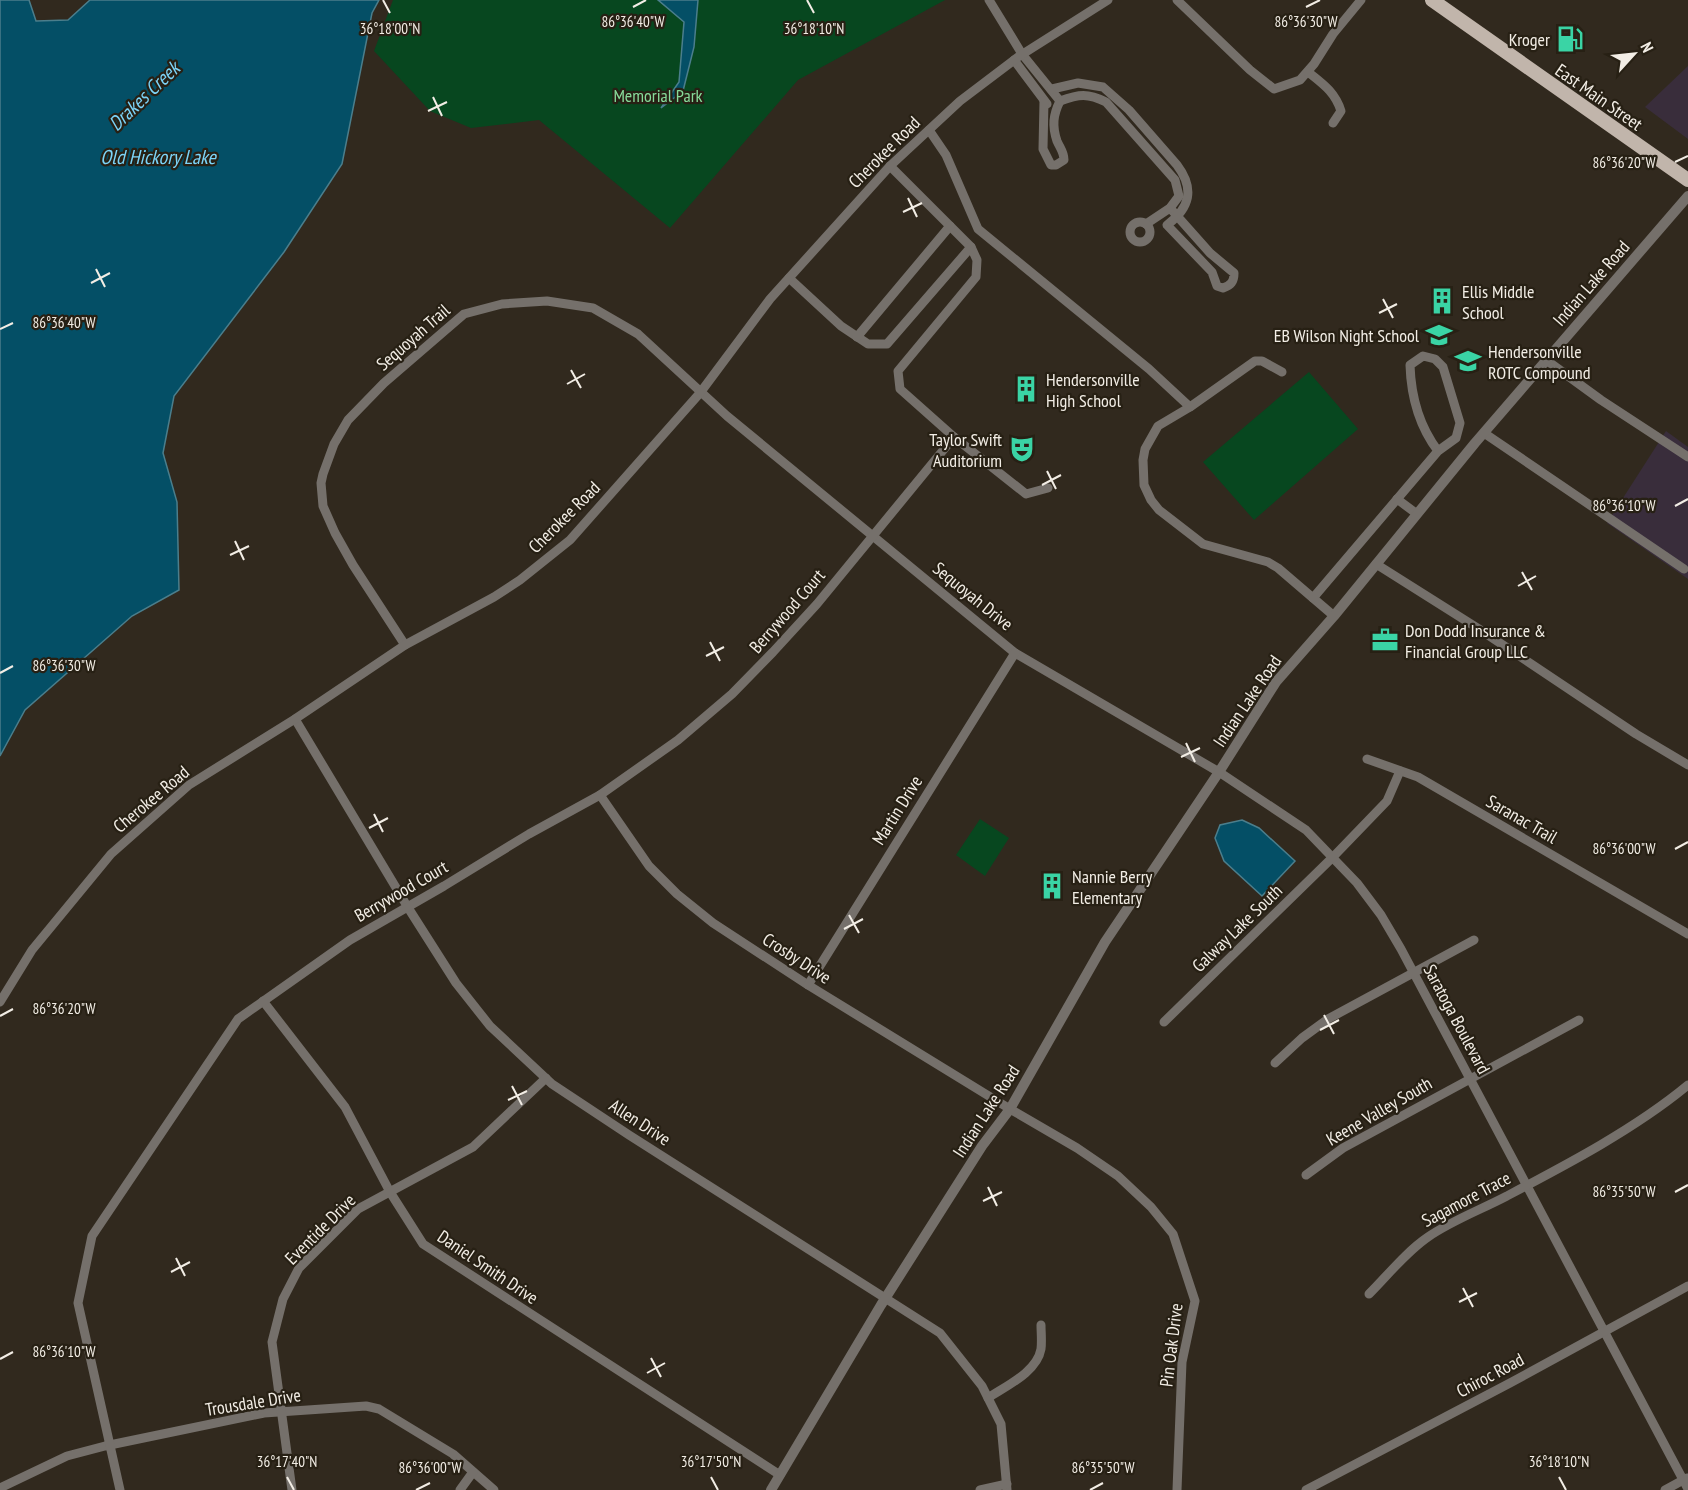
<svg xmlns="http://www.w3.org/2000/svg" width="1688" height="1490" font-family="'PT Sans Narrow',sans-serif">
<rect width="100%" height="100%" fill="#31291e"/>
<g fill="#392d3b">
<path d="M1688,66v73l-43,-32z"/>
<path d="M1666,431l22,16v132l-81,-56z"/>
</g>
<g fill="#07471f">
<path d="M393,0h552l-147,80 -128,148 -131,-108 -68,8 -41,-17 -56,-60z"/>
<path d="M1309,372l49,57 -104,91 -51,-58z"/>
<path d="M980,819l29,19 -24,38 -29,-21z"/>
</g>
<g fill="#044f66" stroke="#4b7e8c" stroke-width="1.5">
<path d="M0,0h29l7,21 32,-1 22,-20h289l-7,13 -30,151 -58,88 -110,144 -11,57 14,49 2,88 -47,26 -107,94 -25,46z"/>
<path d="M658,0h40l-4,47 -11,44 -22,17 18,-26 5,-60z"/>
<path d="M1242,820l17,8 36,33 -33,35 -38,-35 -9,-23 5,-13z"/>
</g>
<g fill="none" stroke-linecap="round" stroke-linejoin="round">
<g stroke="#75706b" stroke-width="9">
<path d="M989,0l33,54 38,47"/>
<path d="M1177,0l73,70 24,19 26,-9 14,-16 19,-30 28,-34"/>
<path d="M1014,60l33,44"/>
<path d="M1308,72c15,12 27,20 33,39l-8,12"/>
<path d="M1052,89l26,-6 25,4 26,23 48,55c18,24 13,43 -10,60l45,47 5,14 6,2c8,-3 11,-6 11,-15l-24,-20 -40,-45"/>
<path d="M1044,101l-1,48 8,16h5l8,-5c0,-8 -4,-12 -7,-19 -5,-15 -4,-26 3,-40"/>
<path d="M1060,101c19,-7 28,-8 46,1l69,78 4,16 -9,12 -24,16"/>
<path d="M929,130l17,25 32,74 171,140 41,38"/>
<path d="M890,166l81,81 6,13 -1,17 -78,94 2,18 54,48 72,57 22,-6"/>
<circle cx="1140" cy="232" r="10"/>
<path d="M789,278l52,48 27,18h19l84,-97"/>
<path d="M857,337l93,-111"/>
<path d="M1546,360l55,40 87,57"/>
<path d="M1282,372l-20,-11h-7l-65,46 -32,19 -13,23 -2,11 1,25 7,15 8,10 44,34 65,18 10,6 56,48"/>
<path d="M1484,433l200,136"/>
<path d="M1397,499l20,15"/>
<path d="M1376,564l103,65 157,105 52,31"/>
<path d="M1313,598l125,-147 18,-13 4,-15 -17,-56 -8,-8 -12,-3 -13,9c1,31 9,61 28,86"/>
<path d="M405,645l-52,-80 -18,-32 -12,-27 -2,-23 2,-9 11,-30 14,-24 36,-37 80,-69 38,-10 45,-3 46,7 45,26 89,82 288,237 204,119 87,58 51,53 24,32 20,34 287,540"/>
<path d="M295,719l112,187 49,77 34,43 62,58 77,51 311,198 42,53 19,38 6,66"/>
<path d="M1367,759l51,18 270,157"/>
<path d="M600,795l49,71 28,28 36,29 95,62 202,124 67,39 41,28 33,31 22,27 22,67 -13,61 -5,128"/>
<path d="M808,985l207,-332"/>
<path d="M263,1001l82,106 45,85 33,52 357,231"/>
<path d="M0,1002l32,-52 79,-96 78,-69 106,-66 110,-74 89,-48 26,-17 50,-40 130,-147 70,-94 120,-133 70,-65 58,-44 90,-57"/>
<path d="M1164,1022l169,-165 54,-56 13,-30"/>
<path d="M1275,1063l27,-25 26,-19 146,-79"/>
<path d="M1306,1175l37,-27 236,-128"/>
<path d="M1369,1294c19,-19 37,-42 59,-57 23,-16 52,-27 77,-40 61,-32 130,-68 183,-112"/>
<path d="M988,1398c18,-12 49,-26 53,-49 1,-8 0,-17 0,-24"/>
<path d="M0,1488l67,-32 38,-10 159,-33 102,-7 13,3 74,45 41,36"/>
<path d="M120,1490l-42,-187 14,-67 146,-217 112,-79 94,-54 85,-52 71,-39 78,-55 54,-46 41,-42 44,-48 137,-167"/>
<path d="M292,1490l-20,-148 11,-43 16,-31 59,-59 115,-62 73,-69"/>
<path d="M460,1490l13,-18"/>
<path d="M980,1490l27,-6"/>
<path d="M1306,1490l204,-107 178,-97"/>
<path d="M1665,1490l22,-12"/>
</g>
<path stroke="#75706b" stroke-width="10" d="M771,1490l110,-185 101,-159 28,-37 95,-167 114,-170 57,-90 58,-66 141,-173 213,-247"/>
<path stroke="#c1b5ab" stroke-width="14" d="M1432,0l256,180"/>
</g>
<path fill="none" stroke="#f2ede5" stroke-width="2" d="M383,0l7,13M807,0l7,13M633,7l13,-7M1306,7l14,-7M433,97l9,19M428,111l19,-9M1675,162l13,-6M908,198l9,19M903,212l19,-9M96,269l9,18M91,283l19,-10M1383,299l10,19M1379,313l18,-9M0,329l13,-6M571,370l10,18M567,384l18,-10M1047,471l9,18M1042,485l19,-10M1675,506l13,-7M235,541l9,19M230,555l19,-9M1522,572l10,18M1518,586l18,-10M710,642l10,19M706,656l18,-9M0,673l13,-7M1186,743l9,19M1181,757l19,-9M374,814l9,18M369,828l19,-10M1675,849l13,-7M849,915l10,18M844,929l19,-10M1324,1015l10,19M0,1016l13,-7M1320,1030l19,-10M512,1086l10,19M508,1100l19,-9M988,1187l9,19M1675,1192l13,-7M983,1201l19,-9M176,1258l9,18M171,1272l19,-10M1463,1288l10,19M1459,1302l18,-9M651,1358l10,19M0,1359l13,-7M647,1373l18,-10M287,1477l7,13M711,1477l7,13M1559,1477l7,13M416,1490l14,-7M1090,1490l13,-7"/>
<defs>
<g id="fuel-bare" transform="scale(2.07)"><path d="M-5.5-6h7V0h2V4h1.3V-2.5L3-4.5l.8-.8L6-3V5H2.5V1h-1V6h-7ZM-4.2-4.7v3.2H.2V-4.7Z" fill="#3ad4a5" stroke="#272014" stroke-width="2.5" paint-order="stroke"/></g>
<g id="building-bare" transform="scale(2.07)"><path d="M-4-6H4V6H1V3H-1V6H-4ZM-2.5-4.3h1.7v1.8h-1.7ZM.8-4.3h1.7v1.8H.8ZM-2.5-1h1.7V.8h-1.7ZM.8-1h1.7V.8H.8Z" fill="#3ad4a5" stroke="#272014" stroke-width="2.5" paint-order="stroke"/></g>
<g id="school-bare" transform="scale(2.07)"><path d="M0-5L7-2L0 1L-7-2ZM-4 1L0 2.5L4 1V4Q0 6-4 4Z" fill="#3ad4a5" stroke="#272014" stroke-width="2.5" paint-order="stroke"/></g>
<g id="theatre-bare" transform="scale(2.07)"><path d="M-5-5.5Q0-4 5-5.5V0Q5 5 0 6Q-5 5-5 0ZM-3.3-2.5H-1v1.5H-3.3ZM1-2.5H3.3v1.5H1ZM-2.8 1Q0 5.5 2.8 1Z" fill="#3ad4a5" stroke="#272014" stroke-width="2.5" paint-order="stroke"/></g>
<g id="office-bare" transform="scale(2.07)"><path d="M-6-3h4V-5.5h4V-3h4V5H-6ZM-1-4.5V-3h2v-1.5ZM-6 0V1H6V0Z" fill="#3ad4a5" stroke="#272014" stroke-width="2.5" paint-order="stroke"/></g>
</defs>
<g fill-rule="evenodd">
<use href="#fuel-bare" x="1570" y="39"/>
<use href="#building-bare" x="1442" y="301"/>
<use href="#school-bare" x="1439" y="335"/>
<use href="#school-bare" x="1468" y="361"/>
<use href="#building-bare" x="1026" y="389"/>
<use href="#theatre-bare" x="1022" y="449"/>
<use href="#office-bare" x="1385" y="640"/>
<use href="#building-bare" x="1052" y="886"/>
</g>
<g text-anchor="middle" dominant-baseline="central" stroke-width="4.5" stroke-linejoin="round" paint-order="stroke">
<g font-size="18" fill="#f2ede5" stroke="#272014" text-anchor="start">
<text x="1550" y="39" text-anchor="end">Kroger</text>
<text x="1462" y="291">Ellis Middle<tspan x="1462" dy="21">School</tspan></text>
<text x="1419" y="335" text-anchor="end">EB Wilson Night School</text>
<text x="1488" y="351">Hendersonville<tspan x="1488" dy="21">ROTC Compound</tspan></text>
<text x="1046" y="379">Hendersonville<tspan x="1046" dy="21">High School</tspan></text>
<text x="1002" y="439" text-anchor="end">Taylor Swift<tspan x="1002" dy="21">Auditorium</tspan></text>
<text x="1405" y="630">Don Dodd Insurance &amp;<tspan x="1405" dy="21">Financial Group LLC</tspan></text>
<text x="1072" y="876">Nannie Berry<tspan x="1072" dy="21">Elementary</tspan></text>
</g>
<g font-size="18" fill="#87db9a" stroke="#272014">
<text x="658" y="95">Memorial Park</text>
</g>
<g font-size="18" fill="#f2ede5" stroke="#272014">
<text transform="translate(1599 97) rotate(35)">East Main Street</text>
<text transform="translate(884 152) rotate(-45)">Cherokee Road</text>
<text transform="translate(1591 283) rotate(-49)">Indian Lake Road</text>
<text transform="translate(413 337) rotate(-41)">Sequoyah Trail</text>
<text transform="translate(564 517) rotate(-45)">Cherokee Road</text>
<text transform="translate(973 596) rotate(39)">Sequoyah Drive</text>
<text transform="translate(787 611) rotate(-49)">Berrywood Court</text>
<text transform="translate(1247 701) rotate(-56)">Indian Lake Road</text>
<text transform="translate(151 799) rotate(-40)">Cherokee Road</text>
<text transform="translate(897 810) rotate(-58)">Martin Drive</text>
<text transform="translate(1522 819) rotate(30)">Saranac Trail</text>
<text transform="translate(401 891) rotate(-30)">Berrywood Court</text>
<text transform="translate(1237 928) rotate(-44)">Galway Lake South</text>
<text transform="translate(797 958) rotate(33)">Crosby Drive</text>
<text transform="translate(1457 1019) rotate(62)">Saratoga Boulevard</text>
<text transform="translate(986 1111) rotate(-57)">Indian Lake Road</text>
<text transform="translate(1379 1111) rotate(-30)">Keene Valley South</text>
<text transform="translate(640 1122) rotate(33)">Allen Drive</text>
<text transform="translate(1466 1199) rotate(-28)">Sagamore Trace</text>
<text transform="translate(320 1229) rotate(-45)">Eventide Drive</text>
<text transform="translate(488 1267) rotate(34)">Daniel Smith Drive</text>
<text transform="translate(1171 1345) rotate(-83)">Pin Oak Drive</text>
<text transform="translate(1490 1375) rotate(-28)">Chiroc Road</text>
<text transform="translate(253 1402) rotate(-9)">Trousdale Drive</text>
</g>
<g font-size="20" font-style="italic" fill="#7cd4f8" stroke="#272014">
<text transform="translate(144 96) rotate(-44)">Drakes Creek</text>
<text x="158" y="157">Old Hickory Lake</text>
</g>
</g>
<g font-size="15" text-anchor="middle" fill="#f2ede5" stroke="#272014" stroke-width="4.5" stroke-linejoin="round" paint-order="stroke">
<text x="633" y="27">86°36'40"W</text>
<text x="1306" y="27">86°36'30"W</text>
<text x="390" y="34">36°18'00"N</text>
<text x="814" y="34">36°18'10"N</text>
<text x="1624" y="168">86°36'20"W</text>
<text x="64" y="328">86°36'40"W</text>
<text x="1624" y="511">86°36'10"W</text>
<text x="64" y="671">86°36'30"W</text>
<text x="1624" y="854">86°36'00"W</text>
<text x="64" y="1014">86°36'20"W</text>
<text x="1624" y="1197">86°35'50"W</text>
<text x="64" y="1357">86°36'10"W</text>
<text x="287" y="1467">36°17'40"N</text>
<text x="711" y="1467">36°17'50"N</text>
<text x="1559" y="1467">36°18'10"N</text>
<text x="430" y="1473">86°36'00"W</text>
<text x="1103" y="1473">86°35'50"W</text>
</g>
<g transform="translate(1634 54) rotate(63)" stroke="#272014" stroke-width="4.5" paint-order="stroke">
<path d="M0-4.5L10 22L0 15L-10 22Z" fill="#f2ede5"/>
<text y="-9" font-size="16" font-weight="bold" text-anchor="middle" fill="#f2ede5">N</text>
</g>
</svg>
